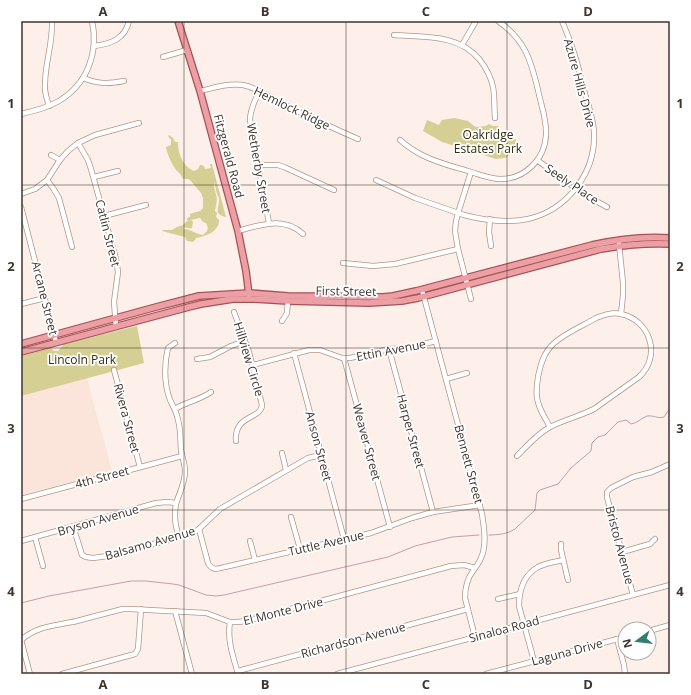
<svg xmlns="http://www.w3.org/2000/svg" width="691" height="695" font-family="'Open Sans',sans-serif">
<rect width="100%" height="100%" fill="#fdf0eb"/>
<path fill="#fbe4d9" d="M87,378l25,93 -91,24v-99z"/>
<g fill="#d5cf94" fill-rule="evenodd">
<path d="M454,118l14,3 6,5 2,1 10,-1 3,-2 4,2h5l5,15 13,-2 -1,12 -10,7 -9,1 -54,-17 -19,-11 4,-11 12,5 3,-5z"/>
<path d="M169,135l4,3 2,4h3c0,11 4,24 16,29l4,-2 2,-4h1l3,1 1,3 6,-1 -1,-4h2l14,53c-13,-3 -7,-8 -7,-17 0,-4 -1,-3 -2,-6 -1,-4 -2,-9 -3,-13v5l3,13 -2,12 2,2 -1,4 3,3c0,12 -13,16 -23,18l-1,2 -2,2 -6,-1 -2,-4 -23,-6 1,-1h9l5,-3 6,-2 4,-4h2l-2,-1v-2l3,-1v-3l10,-3 3,-3v-10l-2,-5 -11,-13 -2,-1h-5c-2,-4 -3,-6 -6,-8 -5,-6 -10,-17 -11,-24l5,-2v-5l-3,-4zM200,218l3,4 3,1 2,5 -1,3 -4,4c-8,-1 -13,-7 -20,-6 2,-3 5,0 9,-1l1,-6 -2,-2z"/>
<path d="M137,326l7,37 -123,33v-40l30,-8 3,3h4l6,-7z"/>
</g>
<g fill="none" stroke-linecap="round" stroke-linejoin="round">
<g stroke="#c59eac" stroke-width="1">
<path d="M489,535c9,0 18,-1 26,-6l20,-19 2,-17 3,-3 18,-6 13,-16 20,-17 1,-8 6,-6 7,-2 13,-13 8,-2 5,4c7,-1 10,-6 16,-8 6,-1 11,3 17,1l6,-9"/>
<path d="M21,603l28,-7 82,-15h15l27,3 6,1 27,10 10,1 8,-1 164,-38 27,-11 37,-9 27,-2"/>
</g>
<g stroke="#b19589" stroke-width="6">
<g id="minor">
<path d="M394,35c30,2 65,-1 86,25 6,8 11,17 13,27 2,10 1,21 2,31"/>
<path d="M462,45l14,-24"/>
<path d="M94,46c17,-2 31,-7 35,-25"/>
<path d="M163,57l24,-7"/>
<path d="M83,78c15,6 25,6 41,3"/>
<path d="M200,91c14,-3 28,-8 43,-6 15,3 28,13 42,20 24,12 48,23 73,34"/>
<path d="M259,91c-4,10 -9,18 -9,29l19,103"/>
<path d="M49,106c-2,-7 -5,-14 -4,-22 0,-21 8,-41 7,-63"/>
<path d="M21,114c13,-3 26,-6 38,-13 28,-17 40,-48 33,-80"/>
<path d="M400,140c7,6 14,11 22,15 15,8 33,12 49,17 10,3 19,7 30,7 24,0 44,-20 45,-44 1,-15 -5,-30 -8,-45 -7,-30 -13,-50 -40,-69"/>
<path d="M78,143l10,17 3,9 25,90 2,13 -4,30 2,25"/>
<path d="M51,155l9,5"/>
<path d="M537,160l48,35 22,12"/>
<path d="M258,165h20l6,2 50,23"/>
<path d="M471,172l-13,41 -2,8 -1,10 3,18 13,50"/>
<path d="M94,177l24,-6"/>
<path d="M47,180l6,8 6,10 13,49"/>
<path d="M376,180l39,18 49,17c19,5 44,8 64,4 39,-9 68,-46 66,-87 -1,-13 -5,-26 -9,-38 -4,-15 -7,-30 -12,-44 -3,-10 -7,-19 -11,-29"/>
<path d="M21,194l14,-5 12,-9 13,-20 8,-9 10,-8 17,-8 44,-12"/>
<path d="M21,207l35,135"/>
<path d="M104,216l42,-11"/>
<path d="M490,219l-1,13 2,14"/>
<path d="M238,231c21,-6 46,-15 65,3"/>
<path d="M619,244l4,39v12l-2,19"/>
<path d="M343,263l30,3 22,-2 63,-15"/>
<path d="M422,290l60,224c2,13 5,31 -1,44 -2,5 -5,9 -8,13 -6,8 -8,17 -8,27l10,39"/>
<path d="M21,304l24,-6"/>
<path d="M234,312l15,40 13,53c-1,15 -28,9 -26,36"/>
<path d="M282,321l5,-8 1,-12"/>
<path d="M175,343l-7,5c-4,17 -4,35 2,52 3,6 7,13 8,20 3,10 2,20 3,30 1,7 4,14 4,21 0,13 -6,22 -9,33 -2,11 -1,22 3,33"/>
<path d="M389,349l44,163"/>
<path d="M294,353l50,186"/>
<path d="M344,358l46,169"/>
<path d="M197,359l13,-2 21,-11 14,-5"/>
<path d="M253,365l56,-15h11l22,8h8l39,-9 18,-1 29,-7"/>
<path d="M114,370l26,97"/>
<path d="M446,379l21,-6"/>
<path d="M175,409c11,-7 25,-9 36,-17"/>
<path d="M282,453l4,17"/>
<path d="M517,456c10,-10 20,-22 33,-29 14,-7 30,-11 44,-18l45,-32c23,-21 11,-57 -18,-63 -9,-2 -17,1 -25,4 -12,7 -26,13 -38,22 -13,9 -17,22 -20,37 -1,9 -3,17 0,25 2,9 8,17 12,25"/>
<path d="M21,499l161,-43"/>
<path d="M291,517l9,32"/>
<path d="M73,526l9,29 4,2 7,1 15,-2 83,-22 8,-5 21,-20 88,-51 13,-3"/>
<path d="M199,529l9,34c4,8 10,6 17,4l146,-34 41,-15 21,-6 47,-7"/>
<path d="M35,537l8,29"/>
<path d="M21,541l135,-38 11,-1 9,1"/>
<path d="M250,541l5,19"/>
<path d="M561,544v6l7,30"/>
<path d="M622,552l28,-8 5,-5"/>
<path d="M633,595l-26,-98v-5l4,-4 22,-11 19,-5 18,-8"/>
<path d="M498,599l22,-5"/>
<path d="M175,611l17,63"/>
<path d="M230,622c-3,18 3,34 8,52"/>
<path d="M649,631l21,-6"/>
<path d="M617,639l7,26 1,9"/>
<path d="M21,640c18,-15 34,-14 56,-19 15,-4 30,-8 46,-12h7l76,4 24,9h8l8,-1 205,-55 13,-1 11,3"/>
<path d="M21,640l9,34"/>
<path d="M534,661l-15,-55c0,-16 5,-31 19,-39 8,-4 17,-5 25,-7"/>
<path d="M238,671l230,-62"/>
<path d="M62,674l73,-20 3,-5 3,-40"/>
<path d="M337,674l333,-89"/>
<path d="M486,674l139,-37"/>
</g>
</g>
<g stroke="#a75155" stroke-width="8">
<g id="major">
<path d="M178,21l22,70 38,140 8,40 3,24"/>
<path d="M21,344l135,-37 43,-11 50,-3 39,3 95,1 10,-1 23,-5 176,-46c26,-6 51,-9 78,-7"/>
<path d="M21,352l168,-45 12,-3 32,-5h22l33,2 81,2 33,-2 16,-3 183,-49c23,-4 45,-6 69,-5"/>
</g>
</g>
<use href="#minor" stroke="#fff" stroke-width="4.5"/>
<use href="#major" stroke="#eca0a6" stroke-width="5.5"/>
</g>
<path fill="none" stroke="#3f342e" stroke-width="1" stroke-opacity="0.55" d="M184,21v653M346,21v653M507,21v653M21,185h649M21,348h649M21,510h649"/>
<g text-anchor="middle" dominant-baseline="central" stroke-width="3.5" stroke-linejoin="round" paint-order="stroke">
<g font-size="12" fill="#3f342e" stroke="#fff">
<text transform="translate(580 83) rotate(75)">Azure Hills Drive</text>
<text transform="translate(292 108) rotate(26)">Hemlock Ridge</text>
<text transform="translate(229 156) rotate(75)">Fitzgerald Road</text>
<text transform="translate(259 168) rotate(80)">Wetherby Street</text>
<text transform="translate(572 184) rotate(34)">Seely Place</text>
<text transform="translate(108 233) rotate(76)">Catlin Street</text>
<text transform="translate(346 291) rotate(1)">First Street</text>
<text transform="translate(45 298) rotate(76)">Arcane Street</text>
<text transform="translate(391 350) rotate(-11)">Ettin Avenue</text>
<text transform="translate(249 359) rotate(73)">Hillview Circle</text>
<text transform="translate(127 418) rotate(75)">Rivera Street</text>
<text transform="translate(411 431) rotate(75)">Harper Street</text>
<text transform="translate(367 442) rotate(75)">Weaver Street</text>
<text transform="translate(319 446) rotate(75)">Anson Street</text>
<text transform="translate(469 464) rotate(75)">Bennett Street</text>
<text transform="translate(102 477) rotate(-15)">4th Street</text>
<text transform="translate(98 520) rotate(-16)">Bryson Avenue</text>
<text transform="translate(150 543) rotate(-16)">Balsamo Avenue</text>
<text transform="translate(326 543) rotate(-13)">Tuttle Avenue</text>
<text transform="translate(620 545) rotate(75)">Bristol Avenue</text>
<text transform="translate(283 611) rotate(-14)">El Monte Drive</text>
<text transform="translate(504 629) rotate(-15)">Sinaloa Road</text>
<text transform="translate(353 640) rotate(-15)">Richardson Avenue</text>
<text transform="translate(567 652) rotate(-15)">Laguna Drive</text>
</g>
<g font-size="12" fill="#2f2c0f" stroke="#fff">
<text x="488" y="134">Oakridge<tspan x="488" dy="14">Estates Park</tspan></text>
<text x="82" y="359">Lincoln Park</text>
</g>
</g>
<rect width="691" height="695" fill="none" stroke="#ffffff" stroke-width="44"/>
<g transform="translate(637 641) rotate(255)"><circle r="19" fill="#ffffff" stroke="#b2aeab"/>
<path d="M0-3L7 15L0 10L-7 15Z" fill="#337b75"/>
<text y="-6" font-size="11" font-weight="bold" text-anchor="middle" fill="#3f342e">N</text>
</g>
<rect x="22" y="22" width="647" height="651" fill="none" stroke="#3f342e" stroke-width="1.5"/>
<g font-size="13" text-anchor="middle" font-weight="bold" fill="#3f342e">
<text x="103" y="16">A</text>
<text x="265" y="16">B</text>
<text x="426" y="16">C</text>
<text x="588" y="16">D</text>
<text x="11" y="108">1</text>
<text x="680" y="108">1</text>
<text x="11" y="271">2</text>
<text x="680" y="271">2</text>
<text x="11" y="433">3</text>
<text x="680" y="433">3</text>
<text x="11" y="596">4</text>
<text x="680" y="596">4</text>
<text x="103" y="689">A</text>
<text x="265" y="689">B</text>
<text x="426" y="689">C</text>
<text x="588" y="689">D</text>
</g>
</svg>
